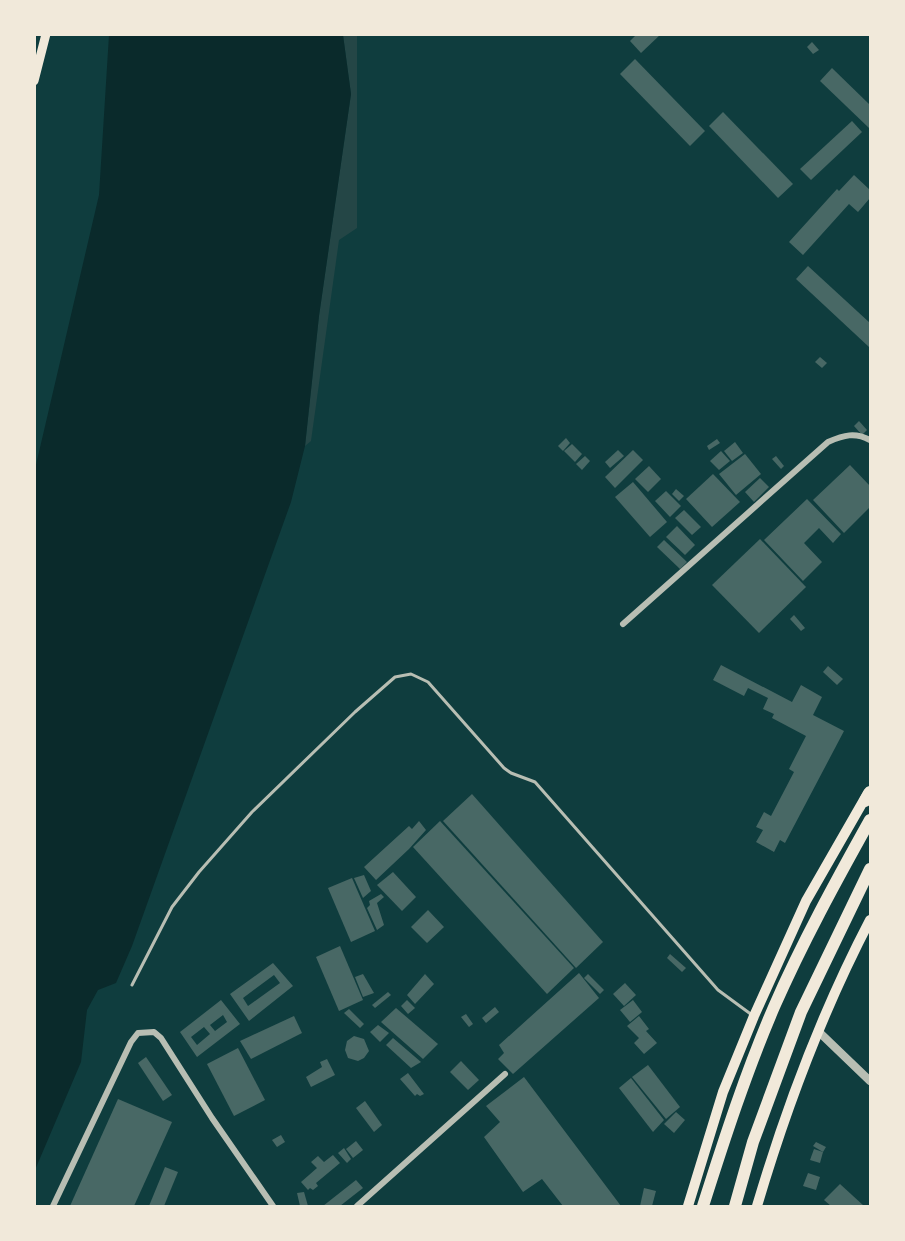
<svg xmlns="http://www.w3.org/2000/svg" width="905" height="1241" font-family="'IBM Plex Serif',serif">
<rect width="100%" height="100%" fill="#0f3d3e"/>
<path fill="#244646" d="M343,35h14v193l-18,12 -28,201 -6,5 14,-130 32,-222z"/>
<path fill="#0a2a2b" d="M109,35h234l8,59 -32,222 -14,130 -14,56 -159,444 -16,37 -18,7 -11,20 -6,52 -46,108v-701l64,-274z"/>
<g fill="#486865" fill-rule="evenodd">
<path d="M637,34h24l-20,19 -11,-12z"/>
<path d="M812,42l7,8 -6,4 -6,-7z"/>
<path d="M635,59l70,72 -15,15 -70,-72z"/>
<path d="M832,68l38,37 -1,23 -49,-47z"/>
<path d="M723,112l70,72 -15,14 -69,-72z"/>
<path d="M852,121l10,11 -51,48 -11,-11z"/>
<path d="M854,175l16,15v8l-12,14 -9,-8 -46,51 -14,-13 48,-53 2,2z"/>
<path d="M808,266l62,57 -1,24 -73,-68z"/>
<path d="M820,357l7,6 -5,5 -7,-6z"/>
<path d="M859,421l8,9 -5,5 -8,-9z"/>
<path d="M566,438l4,5 -7,8 -5,-5z"/>
<path d="M717,439l3,4 -11,7 -2,-4z"/>
<path d="M735,442l8,11 -11,8 -8,-10z"/>
<path d="M572,444l10,10 -7,8 -11,-11z"/>
<path d="M618,450l6,6 -14,12 -5,-6z"/>
<path d="M633,450l10,10 -28,28 -10,-11z"/>
<path d="M721,451l9,10 -11,9 -9,-9z"/>
<path d="M745,454l16,20 -25,21 -17,-21z"/>
<path d="M585,456l5,5 -8,9 -6,-6z"/>
<path d="M776,456l8,10 -3,3 -9,-10z"/>
<path d="M850,465l20,21v21l-26,26 -31,-33z"/>
<path d="M649,466l12,13 -13,13 -13,-13z"/>
<path d="M713,474l27,28 -28,25 -26,-28z"/>
<path d="M760,478l9,9 -15,15 -9,-10z"/>
<path d="M633,482l34,40 -17,15 -35,-40z"/>
<path d="M676,489l8,7 -5,5 -7,-7z"/>
<path d="M666,491l15,15 -11,11 -15,-16z"/>
<path d="M807,499l34,35 -8,9 -14,-15 -15,15 18,19 -19,19 -39,-41z"/>
<path d="M684,510l17,17 -9,8 -17,-17z"/>
<path d="M677,526l18,19 -10,10 -19,-18z"/>
<path d="M760,539l46,48 -47,46 -47,-48z"/>
<path d="M664,540l23,22 -7,7 -23,-22z"/>
<path d="M794,615l11,13 -4,3 -11,-12z"/>
<path d="M721,665l71,37 9,-17 21,12 -9,18 31,16 -59,112 -5,-3 -6,12 -18,-10 7,-12 -7,-3 8,-15 7,4 23,-44 -5,-3 17,-33 -34,-18 2,-4 -11,-5 5,-11 -20,-10 -4,8 -31,-16z"/>
<path d="M828,666l15,13 -6,6 -14,-13z"/>
<path d="M472,794l131,148 -27,26 -133,-147z"/>
<path d="M419,821l7,9 -17,19 -33,31 -12,-13 45,-41 3,3z"/>
<path d="M440,821l134,147 -27,26 -134,-147z"/>
<path d="M393,872l23,25 -14,14 -25,-26z"/>
<path d="M364,875l7,16 -8,7 -9,-20z"/>
<path d="M352,878l23,53 -24,11 -23,-54z"/>
<path d="M381,894l3,3 -7,6 7,22 -7,5 -10,-22 3,-3 -1,-4z"/>
<path d="M428,910l16,17 -17,16 -16,-16z"/>
<path d="M340,946l23,54 -24,11 -23,-54z"/>
<path d="M670,954l16,14 -4,4 -15,-14z"/>
<path d="M273,963l20,23 -44,35 -19,-27zM274,975l6,8 -32,23 -5,-8z"/>
<path d="M579,973l20,25 -86,76 -15,-15 6,-6 -5,-8z"/>
<path d="M363,974l11,19 -11,4 -8,-20z"/>
<path d="M425,974l9,10 -19,20 -8,-9z"/>
<path d="M588,974l16,16 -4,4 -16,-16z"/>
<path d="M625,983l11,12 -12,11 -11,-12z"/>
<path d="M388,992l3,3 -16,13 -3,-3z"/>
<path d="M221,1000l19,24 -43,33 -17,-25zM223,1015l4,7 -12,9 -5,-6zM204,1027l6,7 -13,11 -6,-8z"/>
<path d="M407,1000l8,8 -7,6 -7,-8z"/>
<path d="M633,1000l9,12 -12,10 -10,-12z"/>
<path d="M495,1007l4,5 -13,11 -4,-5z"/>
<path d="M396,1008l42,36 -15,15 -42,-37z"/>
<path d="M349,1009l15,15 -4,4 -16,-15z"/>
<path d="M466,1014l7,10 -4,3 -8,-10z"/>
<path d="M294,1016l8,17 -51,26 -11,-18z"/>
<path d="M639,1016l10,13 -3,2 11,12 -13,11 -10,-11 5,-5 -12,-12z"/>
<path d="M378,1025l11,8 -9,9 -10,-10z"/>
<path d="M354,1036l10,3 5,12 -5,7 -6,3 -10,-3 -3,-8 2,-9z"/>
<path d="M393,1038l28,24 -10,6 -25,-23z"/>
<path d="M238,1048l27,52 -31,16 -27,-52z"/>
<path d="M146,1057l26,38 -9,6 -25,-38z"/>
<path d="M327,1059l8,16 -24,12 -5,-10 16,-10 -2,-5z"/>
<path d="M461,1061l18,19 -11,10 -18,-18z"/>
<path d="M648,1065l32,42 -14,12 -34,-42z"/>
<path d="M408,1073l16,21 -4,2 -3,-2 -2,2 -15,-17z"/>
<path d="M524,1077l97,129h-58l-21,-27 -19,13 -39,-55 16,-15 -14,-16z"/>
<path d="M631,1078l33,42 -11,12 -34,-44z"/>
<path d="M118,1099l54,23 -38,84h-64z"/>
<path d="M365,1101l17,24 -8,7 -18,-24z"/>
<path d="M676,1112l9,8 -11,13 -10,-9z"/>
<path d="M281,1135l4,7 -8,5 -5,-7z"/>
<path d="M356,1141l7,9 -10,8 -7,-9z"/>
<path d="M816,1142l10,5 -3,5 -10,-6z"/>
<path d="M344,1148l7,11 -4,4 -9,-10z"/>
<path d="M814,1149l9,3 -3,11 -10,-3z"/>
<path d="M333,1155l7,8 -24,20 2,3 -5,4 -3,-2 -2,2 -7,-8 16,-14 -6,-6 7,-6 6,6z"/>
<path d="M165,1167l13,5 -14,34h-15z"/>
<path d="M808,1173l12,4 -4,13 -13,-4z"/>
<path d="M356,1180l7,8 -23,18h-17z"/>
<path d="M840,1184l24,22h-33l-7,-6z"/>
<path d="M644,1188l12,3 -4,15h-12z"/>
<path d="M304,1192l4,14h-8l-3,-13z"/>
</g>
<g fill="none" stroke-linecap="round" stroke-linejoin="round">
<path stroke="#b8beb3" stroke-width="3" d="M132,985l40,-78 27,-35 53,-60 103,-100 40,-35 16,-3 17,8 76,86 7,5 24,9 183,208 34,25"/>
<g stroke="#b8beb3" stroke-width="6">
<path d="M623,624l205,-182c16,-7 27,-10 42,-2"/>
<path d="M53,1206l78,-164 7,-9 16,-1 7,6 51,80 61,88"/>
<path d="M357,1206l148,-132"/>
</g>
<path stroke="#b8beb3" stroke-width="8" d="M819,1032l51,49"/>
<path stroke="#f1e9da" stroke-width="9" d="M34,81l12,-47"/>
<g stroke="#f1e9da" stroke-width="10">
<path d="M688,1206l35,-114 31,-76 52,-115 62,-108"/>
<path d="M757,1206c29,-98 66,-196 113,-286"/>
</g>
<g stroke="#f1e9da" stroke-width="12">
<path d="M865,801l5,-9"/>
<path d="M703,1206c21,-66 43,-134 71,-199 28,-64 62,-126 96,-187"/>
<path d="M735,1206l18,-64 48,-130 69,-143"/>
</g>
</g>
<rect width="905" height="1241" fill="none" stroke="#f1e9da" stroke-width="72"/>
</svg>
